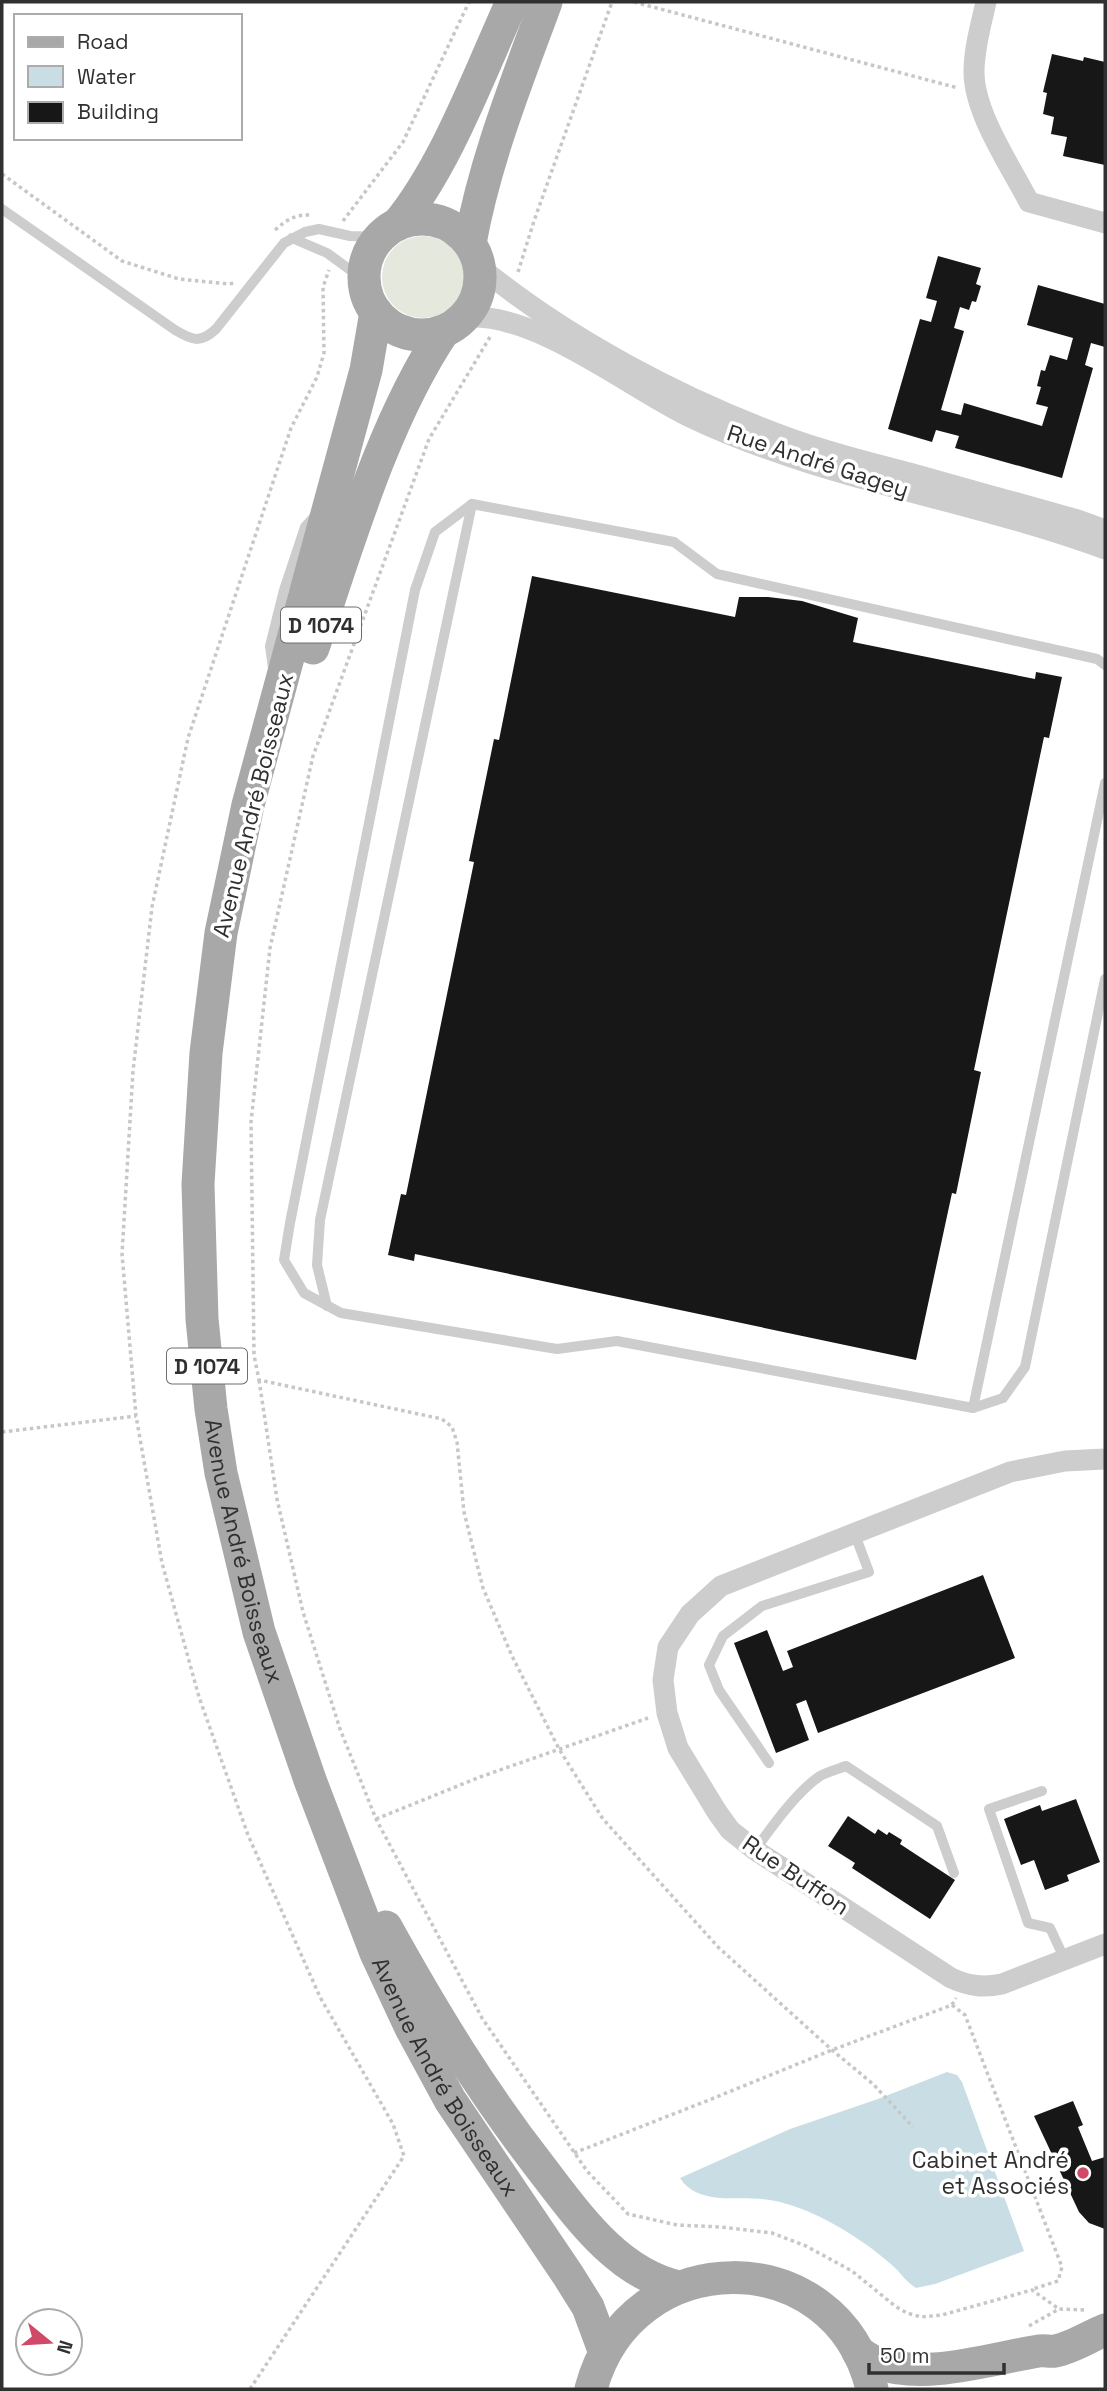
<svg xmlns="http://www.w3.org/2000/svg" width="1107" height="2391" font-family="'Space Grotesk',sans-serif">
<rect width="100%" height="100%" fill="#fff"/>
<circle fill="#e4e8dd" cx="423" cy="277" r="41"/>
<path fill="#c9dee4" d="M947,2072l10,3 5,7 62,169 -89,33 -19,4c-10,-6 -15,-15 -23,-22 -31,-28 -81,-59 -123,-66 -29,-5 -72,7 -90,-22l110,-49 88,-30z"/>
<g fill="#171717">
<path d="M1052,54l31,7 1,-4 21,5v103l-42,-9 4,-19 -16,-3 3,-17 -11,-3 4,-21 -4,-1z"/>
<path d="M938,256l43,12 -5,16 5,2 -5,16 -4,-1 -3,9 -9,-3 -6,21 10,3 -23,79 20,5 3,-12 78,23 6,-19 -12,-3 5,-17 -4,-1 4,-16 4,1 5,-16 17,5 6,-22 -46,-13 11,-40 67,19v43l-14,-4 -6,22 8,3 -31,110 -107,-30 4,-12 -23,-6 -4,12 -44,-13 32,-110 11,3 6,-21 -11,-3z"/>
<path d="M532,576l203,41 4,-20h29l34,4 56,17 -5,24 182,37 1,-7 26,5 -13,61 -5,-1 -70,333 7,2 -25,122 -4,-1 -36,167 -501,-106 -1,7 -26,-6 13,-61 5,1 68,-333 -5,-1 25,-122 5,1z"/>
<path d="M983,1575l32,83 -197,75 -12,-33 -10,4 13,36 -33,13 -42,-110 33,-13 16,41 10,-4 -6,-16z"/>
<path d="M1076,1799l24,63 -33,13 2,6 -24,9 -11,-30 -13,5 -17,-46 36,-14 2,6z"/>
<path d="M848,1816l27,18 3,-5 9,6 2,-3 13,8 -2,4 55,36 -25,39 -78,-51 3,-5 -27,-17z"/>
<path d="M1073,2101l10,24 -5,2 14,34 13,-4v72l-16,-6 -10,-11 -45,-96z"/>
</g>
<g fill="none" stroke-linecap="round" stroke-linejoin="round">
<g stroke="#c7c7c7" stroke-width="3.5" stroke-dasharray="3.5 3.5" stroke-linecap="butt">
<path d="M634,2l324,86"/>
<path d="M2,174l120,87 57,18 50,5 5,-1"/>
<path d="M343,221l60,-79 66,-140"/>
<path d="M275,230c11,-10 21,-16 37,-15"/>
<path d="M518,272l16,-51 78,-219"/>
<path d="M490,337l-61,102 -116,317 -43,192 -19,174 3,233 5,25 183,39 10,8 5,15 7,70 19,76 29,68 47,93 44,70 115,128 114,103 41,34 40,43"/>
<path d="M259,1380l18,119 26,113 37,117 36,90 106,199 105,153 41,43 49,11 44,2 51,6 34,13 46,25 43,35 12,7 14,4 21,-2 90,-25 27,19"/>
<path d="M2,1432l134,-16"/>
<path d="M376,1819l104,-42 168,-59"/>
<path d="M952,2005l13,10 97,252 -4,14 -25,8"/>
<path d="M574,2153l135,-53 123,-50 120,-45 4,-7"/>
<path d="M1029,2326l30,-17 28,1"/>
<path d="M250,2389l154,-233 -11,-32 -73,-127 -72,-162 -49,-138 -37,-134 -26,-147 -14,-162 11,-183 19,-164 36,-169 103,-310 26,-51 7,-24 -1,-66 6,-17"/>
</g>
<g stroke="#cdcdcd" stroke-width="10">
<path d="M2,209l173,121c17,10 25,14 41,-1l68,-86 21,-11 14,-3 31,7 30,1"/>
<path d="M292,238l35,15 37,27"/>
<path d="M1105,665l-8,-6 -380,-85 -43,-32 -202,-38 -37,28 -20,58 -125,633 -6,37 20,33 37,20 216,36 60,-8 356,67 30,-10 22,-31 80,-388"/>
<path d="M273,668l-3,-22 14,-56 21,-63 11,-12"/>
<path d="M327,1306l-10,-41 3,-45 152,-716"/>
<path d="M973,1408l132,-625"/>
<path d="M769,1763l-50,-73 -10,-25 14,-29 39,-30 107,-34 -15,-40"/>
<path d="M1042,1791l-53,18 39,114 22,5 15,32"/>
<path d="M755,1850c16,-22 42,-59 65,-74 7,-4 18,-7 26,-10l91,60 17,47"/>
</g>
<g stroke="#cdcdcd" stroke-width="21">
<path d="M986,2c-5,23 -12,46 -12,70 0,41 36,93 55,130l76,21"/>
<path d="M480,267c86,71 202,132 306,170 40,15 82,25 123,36 56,16 113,31 169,47l27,10"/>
<path d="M465,317c71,-5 161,69 225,100 132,63 279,82 415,132"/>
<path d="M1105,1459l-40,2 -55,11 -289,114 -31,28 -22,33 -5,33 4,33 11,35 39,64 13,18 25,20 196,128c18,8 32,10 51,6l103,-40"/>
</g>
<g stroke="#a8a8a8" stroke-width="33">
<circle cx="422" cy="277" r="58"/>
<path d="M397,225c49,-59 83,-153 115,-223"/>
<path d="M470,243c15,-83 47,-162 76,-241"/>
<path id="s1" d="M376,312l-10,58 -118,435 -27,128 -15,120 -8,131 4,135 9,90 10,64 38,159 51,148 66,173 35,75 39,72 118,175 20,32 17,46"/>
<path d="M313,648c35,-103 70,-226 130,-316"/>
<path d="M386,1927c47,85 95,164 155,241 37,48 76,105 138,119"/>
<path d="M858,2352c6,4 13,9 19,11 50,17 112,-4 162,-12 5,-1 11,1 16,0 17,-3 35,-15 50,-21"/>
<path d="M591,2389c39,-147 245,-150 281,0"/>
</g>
</g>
<circle fill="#d04966" stroke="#fff" stroke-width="2.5" cx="1083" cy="2173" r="7"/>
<g text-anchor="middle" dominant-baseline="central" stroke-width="7" stroke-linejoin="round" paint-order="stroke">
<g fill="#fff" stroke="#6e6e6e" stroke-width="2">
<rect x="281" y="607.5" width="80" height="35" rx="5"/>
<rect x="167" y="1348.5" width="80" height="35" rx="5"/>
</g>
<g font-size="21" font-weight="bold" fill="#303030">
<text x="321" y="625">D 1074</text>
<text x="207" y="1366">D 1074</text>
</g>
<g font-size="23" fill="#303030" stroke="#fff">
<text transform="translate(818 461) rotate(18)">Rue André Gagey</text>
<text transform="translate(253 805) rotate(-76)">Avenue André Boisseaux</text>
<text stroke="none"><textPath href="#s1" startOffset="1264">Avenue André Boisseaux</textPath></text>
<text transform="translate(796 1875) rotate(34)">Rue Buffon</text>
<text stroke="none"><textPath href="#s1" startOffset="1830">Avenue André Boisseaux</textPath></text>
</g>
<g font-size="23" fill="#303030" stroke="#fff" text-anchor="end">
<text x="1069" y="2160">Cabinet André<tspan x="1069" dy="26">et Associés</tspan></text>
</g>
</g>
<rect width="1107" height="2391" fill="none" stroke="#303030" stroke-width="7"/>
<rect x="14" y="14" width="228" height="126" fill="#ffffff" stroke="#acacac" stroke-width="2"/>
<rect x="28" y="37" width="35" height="10" fill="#a8a8a8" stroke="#acacac" stroke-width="2"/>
<text x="77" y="49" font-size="21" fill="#303030">Road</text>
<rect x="28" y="66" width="35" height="21" fill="#c9dee4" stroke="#acacac" stroke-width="2"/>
<text x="77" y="84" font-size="21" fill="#303030">Water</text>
<rect x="28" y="102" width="35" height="21" fill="#171717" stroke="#acacac" stroke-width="2"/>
<text x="77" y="119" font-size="21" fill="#303030">Building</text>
<g transform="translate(49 2342) rotate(108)"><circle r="33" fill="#ffffff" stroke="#acacac" stroke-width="2"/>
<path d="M0-5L12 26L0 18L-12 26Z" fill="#d04966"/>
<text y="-10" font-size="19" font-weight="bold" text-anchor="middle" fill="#303030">N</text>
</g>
<path d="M869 2363v10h135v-10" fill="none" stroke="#303030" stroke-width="3.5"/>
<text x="880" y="2363" font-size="21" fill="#303030" stroke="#ffffff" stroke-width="5" paint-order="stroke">50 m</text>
</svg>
